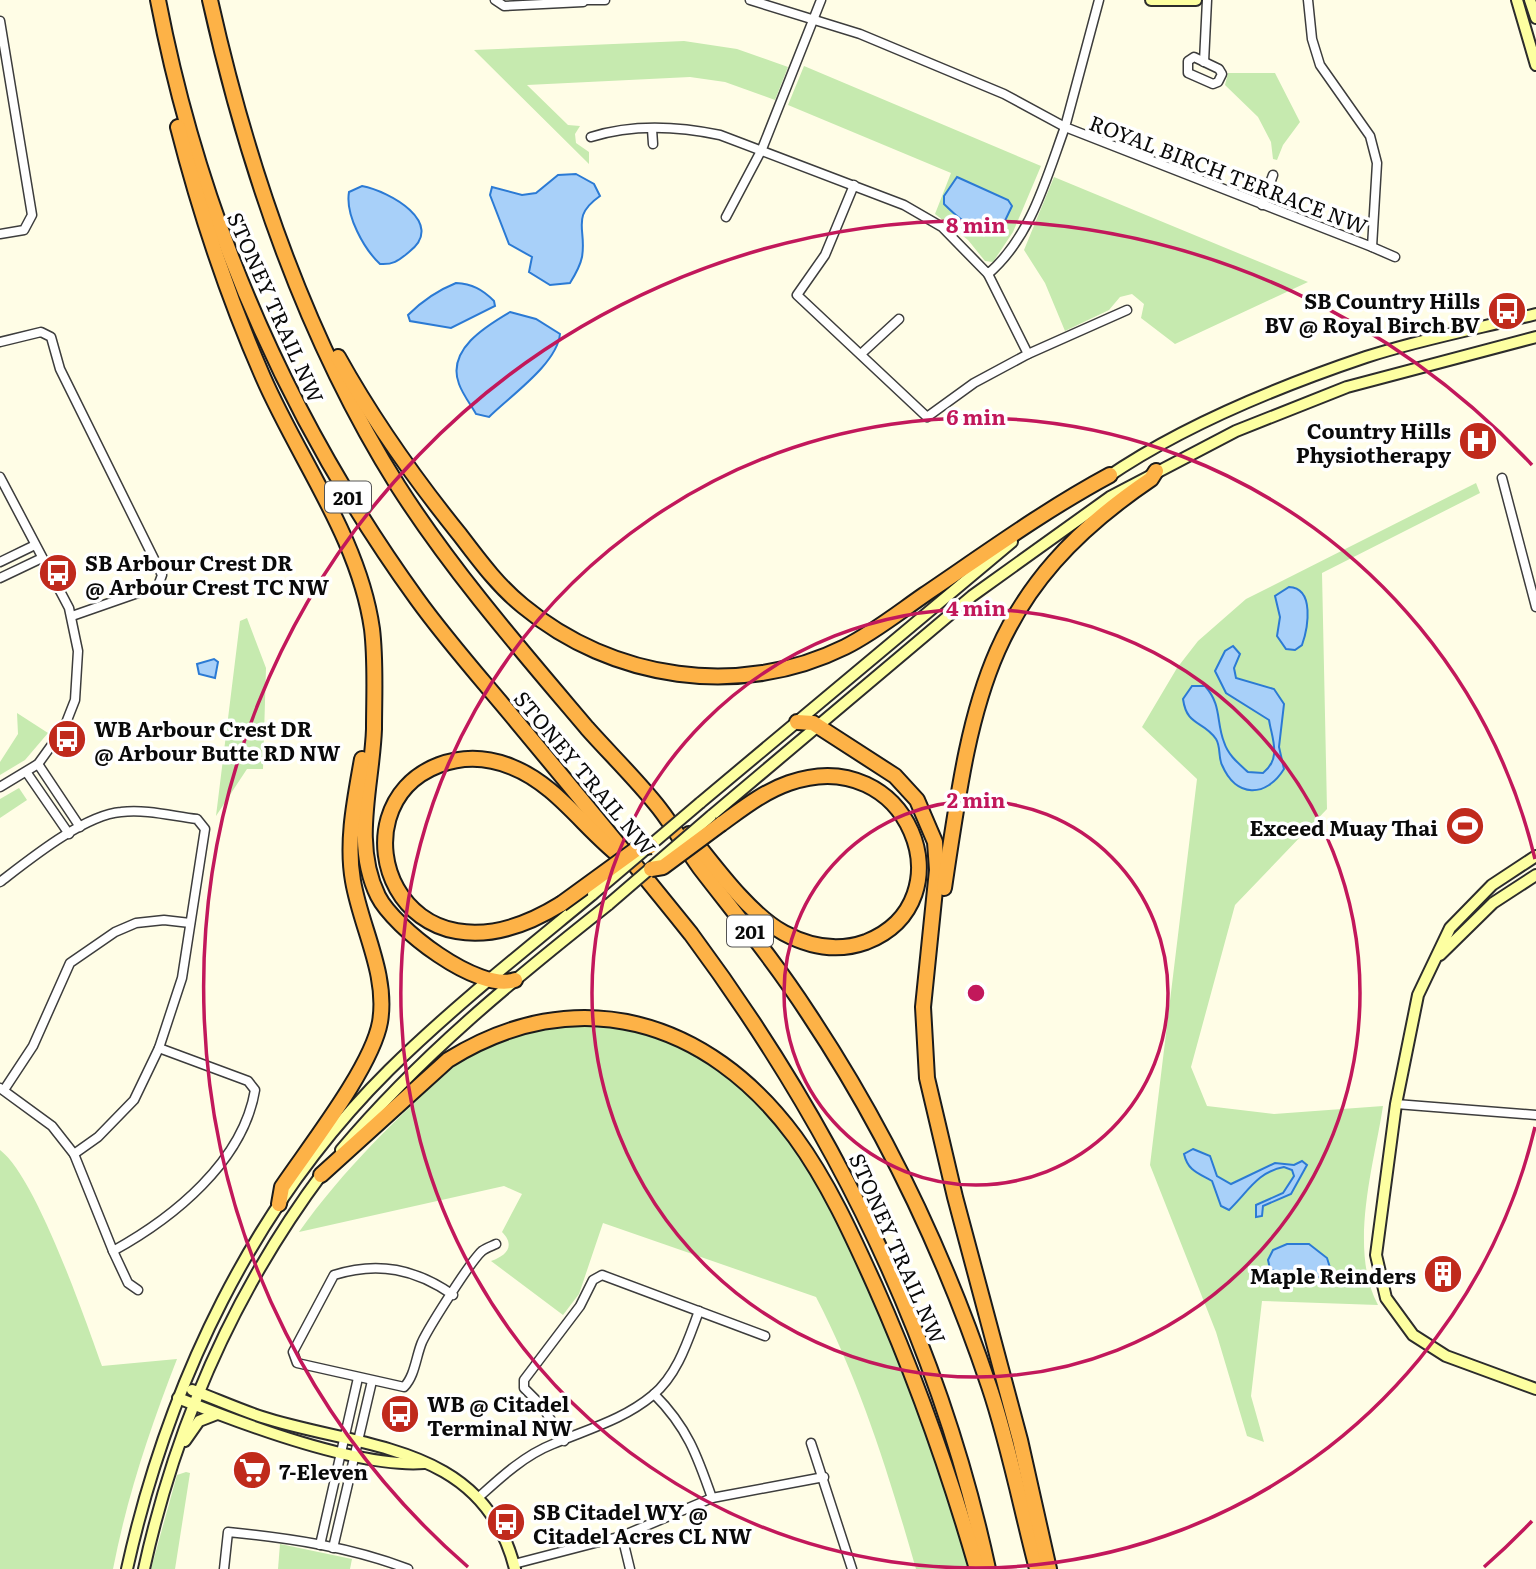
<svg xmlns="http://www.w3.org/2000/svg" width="1536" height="1569" font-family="Literata,serif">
<rect width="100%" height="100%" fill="#fffde6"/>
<g fill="#c6eaaf">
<path d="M684,41l53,8 51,18 -13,33 -50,-18 -35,-5 -163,8 41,40 12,1 -5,8 1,9 13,9v12l-115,-114z"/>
<path d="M804,66l237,100 -28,66 -20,30 -8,-1 -17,-21 -33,-26 16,-41 -163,-68z"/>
<path d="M1228,73h47l25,49 -17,23 -6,15 -4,-1 -2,-17 -13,-25 -33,-32z"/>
<path d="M1054,177l254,105 -133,62 -34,-26 3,-14 -12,-10 -12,3 -11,13 -44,21 -20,-48 -21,-33z"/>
<path d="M1476,483l4,10 -158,80 5,236 -92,96 -44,162 16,39 67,8 109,-8c-9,59 -35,143 -5,199l-116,-4 -11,95 13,46 -17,-6 -31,-104 -66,-167 47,-386 -55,-52 35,-59 21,-27 48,-42z"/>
<path d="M247,618l19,50 -3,101h-16l-31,47 24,-195z"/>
<path d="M17,713l31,20 -23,27 -25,15v-13l18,-28z"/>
<path d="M19,788l8,12 -27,18v-19z"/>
<path d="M629,1023c29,14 64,25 91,42 114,73 219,374 248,504h-52c-27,-94 -55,-185 -100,-272l-213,-74 -24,71 -16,21 -72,-54c15,-5 25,-15 11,-29l20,-38 -18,-8 -205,46c44,-62 99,-116 156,-166l-1,-4 74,-36z"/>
<path d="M0,1150c36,27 85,169 102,216l75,-7c-27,69 -50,138 -64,210h-113z"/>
<path d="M186,1472l4,1 -15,96h-24l26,-94z"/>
<path d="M280,1544l72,15 -2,10h-72z"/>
</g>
<g fill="#a8d0f9" stroke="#2b7ad4" stroke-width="2">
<path d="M576,174l18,10 6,12c-30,21 -13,33 -18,61 -2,10 -7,18 -12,26l-20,2 -21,-13 3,-15 -23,-13 -19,-49 2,-8 30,8 14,-2 22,-18z"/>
<path d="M957,177l51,23 4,6 -10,21c-31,3 -36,-2 -58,-23v-8z"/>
<path d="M362,186c27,5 85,37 47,66 -10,8 -15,13 -29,12 -16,-15 -35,-49 -31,-72z"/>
<path d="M456,283c16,1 26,6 38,18l1,5 -44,22 -41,-7 -2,-6c14,-14 28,-24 48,-32z"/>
<path d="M510,312l26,7 24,15c-3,30 -50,62 -71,83l-13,-3c-5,-9 -13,-19 -17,-30 -13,-34 27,-58 51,-72z"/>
<path d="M1289,587c26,1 19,41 13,58l-7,5 -9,-1 -9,-13 3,-19 -5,-21z"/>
<path d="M1233,646l7,8 -6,14 2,10 38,11 10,15 -5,43 5,22c-18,29 -48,29 -62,-4 -4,-8 -1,-18 -6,-26 -13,-19 -29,-12 -33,-40l9,-13h13c17,19 11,36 19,56 4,13 14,21 24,30l15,1c19,-15 9,-34 6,-53l-43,-27 -11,-22 10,-20z"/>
<path d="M214,659l4,3 -3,16 -16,-4 -2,-10z"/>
<path d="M1193,1149l17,7 7,20 14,8 44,-21 19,2 8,-4 5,4 -16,29 -28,12 -1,10 -6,1v-12l27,-12 11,-17 -2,-6 -8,-3c-27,5 -36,25 -55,43l-8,-4 -9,-25c-14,-8 -24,-10 -28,-27z"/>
<path d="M1309,1244l18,14 5,16c-10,7 -51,1 -62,-5l-2,-9 5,-10 14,-6z"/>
</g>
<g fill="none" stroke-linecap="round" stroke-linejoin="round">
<g stroke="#3d3d3d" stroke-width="11">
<g id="street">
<path d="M495,0l9,6 79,-4"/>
<path d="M583,0h22"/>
<path d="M1099,0l-34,127 307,120 5,-84 -7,-27 -50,-71 -8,-26 -4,-39"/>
<path d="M0,21l32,194 -8,15 -24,4"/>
<path d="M1194,57l25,12 3,5 -4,8 -5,2 -25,-11v-12z"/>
<path d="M1204,62l3,-62"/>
<path d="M652,129l1,15"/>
<path d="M591,137c41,-13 86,-11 129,-2l184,70 38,22 46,47c43,-37 58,-95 77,-147l-61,-33 -144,-60 -110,-34"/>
<path d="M854,185l-29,70 -28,40 130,122 47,-34 54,-29 -40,-80"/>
<path d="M1262,205l11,-30"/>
<path d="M726,217l36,-68 59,-149"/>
<path d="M1372,247l23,10"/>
<path d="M0,342l41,-10 10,5 9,32 102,206 -4,11 -86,30"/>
<path d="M862,353l37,-34"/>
<path d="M1028,354l99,-44"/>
<path d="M0,477l69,131 9,43 -3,49 -11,28 -26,36 -38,23"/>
<path d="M1502,478l34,129"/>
<path d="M0,562l35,-17"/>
<path d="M0,578l42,-20"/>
<path d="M38,764l42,63"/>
<path d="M27,773l42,61"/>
<path d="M0,882c30,-23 84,-67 121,-70 25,-3 51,4 76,7l8,10 -23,149 -23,70 -25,52 -36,37 -24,17 -22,-28 -52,-38"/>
<path d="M4,1090l29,-44 37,-83 45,-31 21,-9 28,-3 26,3"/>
<path d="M1396,1104l140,11"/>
<path d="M74,1154l39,97c60,-33 130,-89 142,-161l-7,-9 -89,-33"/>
<path d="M113,1251l15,32 10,7"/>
<path d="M453,1295c-37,-26 -75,-34 -119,-20l-41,77 4,11 107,24c11,-11 12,-31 18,-45 7,-15 48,-80 60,-91 4,-3 10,-5 14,-7"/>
<path d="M654,1394c33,33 43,61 58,104"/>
<path d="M564,1441l-22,-35 -18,-18v-8l56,-74 13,-26 9,-5 163,61"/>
<path d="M811,1443l41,126"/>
<path d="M479,1497c22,-20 46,-42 74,-53 35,-15 70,-24 100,-49 25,-21 35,-55 46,-84"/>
<path d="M622,1536l8,33"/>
<path d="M320,1545l38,-167"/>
<path d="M333,1548l39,-167"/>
<path d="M514,1564l108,-28 90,-38 112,-21"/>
<path d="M224,1569l4,-37c61,6 123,15 180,37"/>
</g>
</g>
<g stroke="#2c2c2c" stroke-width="14">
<g id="secondary">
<path d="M1151,0h45"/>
<path d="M1517,0l19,65"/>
<path d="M1530,0l6,18"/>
<path d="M1106,478c77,-53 171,-91 260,-121 55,-18 114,-29 170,-43"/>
<path d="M700,803l312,-261"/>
<path d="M711,816l261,-220 138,-99 126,-66 111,-44 189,-50"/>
<path d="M1536,856l-44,29 -42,43 -32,67 -22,109 -20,151 10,43 27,37 33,21 90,33"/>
<path d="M1440,955l53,-52 43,-28"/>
<path d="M341,1150c79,-94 172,-170 268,-246"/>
<path d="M192,1390c24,9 46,19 70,27 100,32 222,26 253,152"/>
<path d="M178,1398c64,26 179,70 246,65"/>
<path d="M185,1441l14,-20 18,-7"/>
<path d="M127,1569c41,-185 126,-364 262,-499 64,-63 135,-119 204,-176"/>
<path d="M144,1569c32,-145 91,-279 180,-398"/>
</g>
</g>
<g stroke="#1b1b1b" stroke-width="18">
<g id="highway">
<path d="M158,0c42,218 129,419 259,599 31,43 67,83 100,123 59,71 117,141 174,212 141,190 247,403 297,635"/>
<path d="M210,0c38,170 95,338 188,486 55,86 123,164 189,242 24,27 50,52 72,80 15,19 27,41 41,60 37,48 75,94 108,145 76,114 137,242 181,373 20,59 32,122 48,183"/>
<path d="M178,127c22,86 50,170 85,250 36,83 96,161 109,252 4,33 2,67 2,100 -2,56 -22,114 4,167 16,32 100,97 137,84"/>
<path d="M338,357c35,63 76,121 122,178 19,25 38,51 63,71 89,74 217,93 322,41 28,-14 53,-34 79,-52 62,-42 121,-85 186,-120"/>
<path d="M797,722l16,1 82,53 22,24 18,42 2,28 -14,137 4,71 28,119 65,243 29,129"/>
<path d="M689,834c25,31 60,80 95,99 26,14 54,19 82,9 104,-41 42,-201 -77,-159 -26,9 -47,26 -68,41"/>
<path d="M944,888c28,-187 40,-296 207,-409l5,-8"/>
<path d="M561,904c-165,102 -232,-97 -122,-139 24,-9 49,-8 73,2 46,18 75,66 114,94"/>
<path d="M321,1175l127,-115c128,-80 260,-41 347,77 33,45 57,98 80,149 41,92 74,186 102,283"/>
<path d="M279,1204l3,-17c27,-40 90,-120 98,-165 8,-48 -19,-94 -27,-141 -7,-40 2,-82 9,-122"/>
</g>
</g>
<use href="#street" stroke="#fff" stroke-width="8"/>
<use href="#secondary" stroke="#fdffa1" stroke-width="10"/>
<use href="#highway" stroke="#fdb247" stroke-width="14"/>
<g stroke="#2c2c2c" stroke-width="14" stroke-linecap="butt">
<g id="secondary-bridge">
<path d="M593,894l107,-91"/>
<path d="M609,904l102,-88"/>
</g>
</g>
<g stroke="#1b1b1b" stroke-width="18" stroke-linecap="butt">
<g id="highway-bridge">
<path d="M651,869l12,-2 58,-43"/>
<path d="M561,904l77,-56 13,-2"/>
</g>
</g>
<use href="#secondary-bridge" stroke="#fdffa1" stroke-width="10"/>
<use href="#highway-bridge" stroke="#fdb247" stroke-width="14"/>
</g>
<g fill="none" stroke="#c2185b" stroke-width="3.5">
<circle cx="976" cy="993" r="192"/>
<circle cx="976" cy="993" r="384"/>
<path d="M1535 1127A575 575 0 1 1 1535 859"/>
<path d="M1532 1521A767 767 0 0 1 1484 1567M468 1567A767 767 0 1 1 1532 465"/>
</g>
<defs>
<g id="bus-disc" transform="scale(2.0125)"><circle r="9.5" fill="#c02a1c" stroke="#fff"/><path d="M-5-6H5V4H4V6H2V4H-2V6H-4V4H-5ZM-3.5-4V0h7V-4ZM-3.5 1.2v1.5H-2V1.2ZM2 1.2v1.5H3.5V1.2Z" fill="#fff"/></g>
<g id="hospital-disc" transform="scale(2.0125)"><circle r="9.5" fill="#c02a1c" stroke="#fff"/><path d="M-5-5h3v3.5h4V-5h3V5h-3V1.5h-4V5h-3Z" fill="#fff"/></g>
<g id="stadium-disc" transform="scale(2.0125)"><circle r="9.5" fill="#c02a1c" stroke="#fff"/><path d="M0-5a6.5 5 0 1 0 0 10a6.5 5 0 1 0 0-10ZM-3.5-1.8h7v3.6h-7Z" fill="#fff"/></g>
<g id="building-disc" transform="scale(2.0125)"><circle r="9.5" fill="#c02a1c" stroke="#fff"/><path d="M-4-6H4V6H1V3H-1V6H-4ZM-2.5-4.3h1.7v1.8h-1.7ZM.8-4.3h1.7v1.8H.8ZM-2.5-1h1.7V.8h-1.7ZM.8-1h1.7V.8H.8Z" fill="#fff"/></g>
<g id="supermarket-disc" transform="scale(2.0125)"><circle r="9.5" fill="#c02a1c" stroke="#fff"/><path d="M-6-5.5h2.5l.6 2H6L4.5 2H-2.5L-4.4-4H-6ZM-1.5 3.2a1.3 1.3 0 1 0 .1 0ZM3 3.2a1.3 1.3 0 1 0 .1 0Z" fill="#fff"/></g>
</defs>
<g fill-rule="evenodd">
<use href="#bus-disc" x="1507" y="311"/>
<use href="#hospital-disc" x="1478" y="441"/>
<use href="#bus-disc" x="58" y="573"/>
<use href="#bus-disc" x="67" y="739"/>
<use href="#stadium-disc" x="1465" y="826"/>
<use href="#building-disc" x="1443" y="1274"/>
<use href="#bus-disc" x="400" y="1414"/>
<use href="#supermarket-disc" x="252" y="1470"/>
<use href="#bus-disc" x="506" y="1522"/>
</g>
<g text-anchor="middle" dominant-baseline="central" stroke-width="7" stroke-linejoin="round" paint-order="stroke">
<g fill="#fff" stroke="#545454" stroke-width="2">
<rect x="325" y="481.5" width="46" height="31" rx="5"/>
<rect x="727" y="915.5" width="46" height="31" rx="5"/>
</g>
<g font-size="19" font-weight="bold" fill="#0a0a0a">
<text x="348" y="497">201</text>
<text x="750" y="931">201</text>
</g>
<g font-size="21" fill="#0a0a0a" stroke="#fff">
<text transform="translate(1229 173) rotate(21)">ROYAL BIRCH TERRACE NW</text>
<text transform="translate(277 307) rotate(66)">STONEY TRAIL NW</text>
<text transform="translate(586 772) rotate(50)">STONEY TRAIL NW</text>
<text transform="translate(899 1248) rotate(66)">STONEY TRAIL NW</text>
</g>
<g font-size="21" font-weight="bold" fill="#0a0a0a" stroke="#fff" text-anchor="start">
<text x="1480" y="299" text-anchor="end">SB Country Hills<tspan x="1480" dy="24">BV @ Royal Birch BV</tspan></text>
<text x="1451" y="429" text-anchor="end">Country Hills<tspan x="1451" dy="24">Physiotherapy</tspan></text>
<text x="85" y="561">SB Arbour Crest DR<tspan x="85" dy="24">@ Arbour Crest TC NW</tspan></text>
<text x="94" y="727">WB Arbour Crest DR<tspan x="94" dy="24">@ Arbour Butte RD NW</tspan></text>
<text x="1438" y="826" text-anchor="end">Exceed Muay Thai</text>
<text x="1416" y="1274" text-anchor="end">Maple Reinders</text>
<text x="427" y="1402">WB @ Citadel<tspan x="427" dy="24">Terminal NW</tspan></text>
<text x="279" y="1470">7-Eleven</text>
<text x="533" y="1510">SB Citadel WY @<tspan x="533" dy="24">Citadel Acres CL NW</tspan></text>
</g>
</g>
<circle cx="976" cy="993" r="10" fill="#c2185b" stroke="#fff" stroke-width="3.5"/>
<g font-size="21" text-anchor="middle" font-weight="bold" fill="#c2185b" stroke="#fff" stroke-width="7" stroke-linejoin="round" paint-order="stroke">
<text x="976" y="233">8 min</text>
<text x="976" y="425">6 min</text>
<text x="976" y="616">4 min</text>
<text x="976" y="808">2 min</text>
</g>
</svg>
